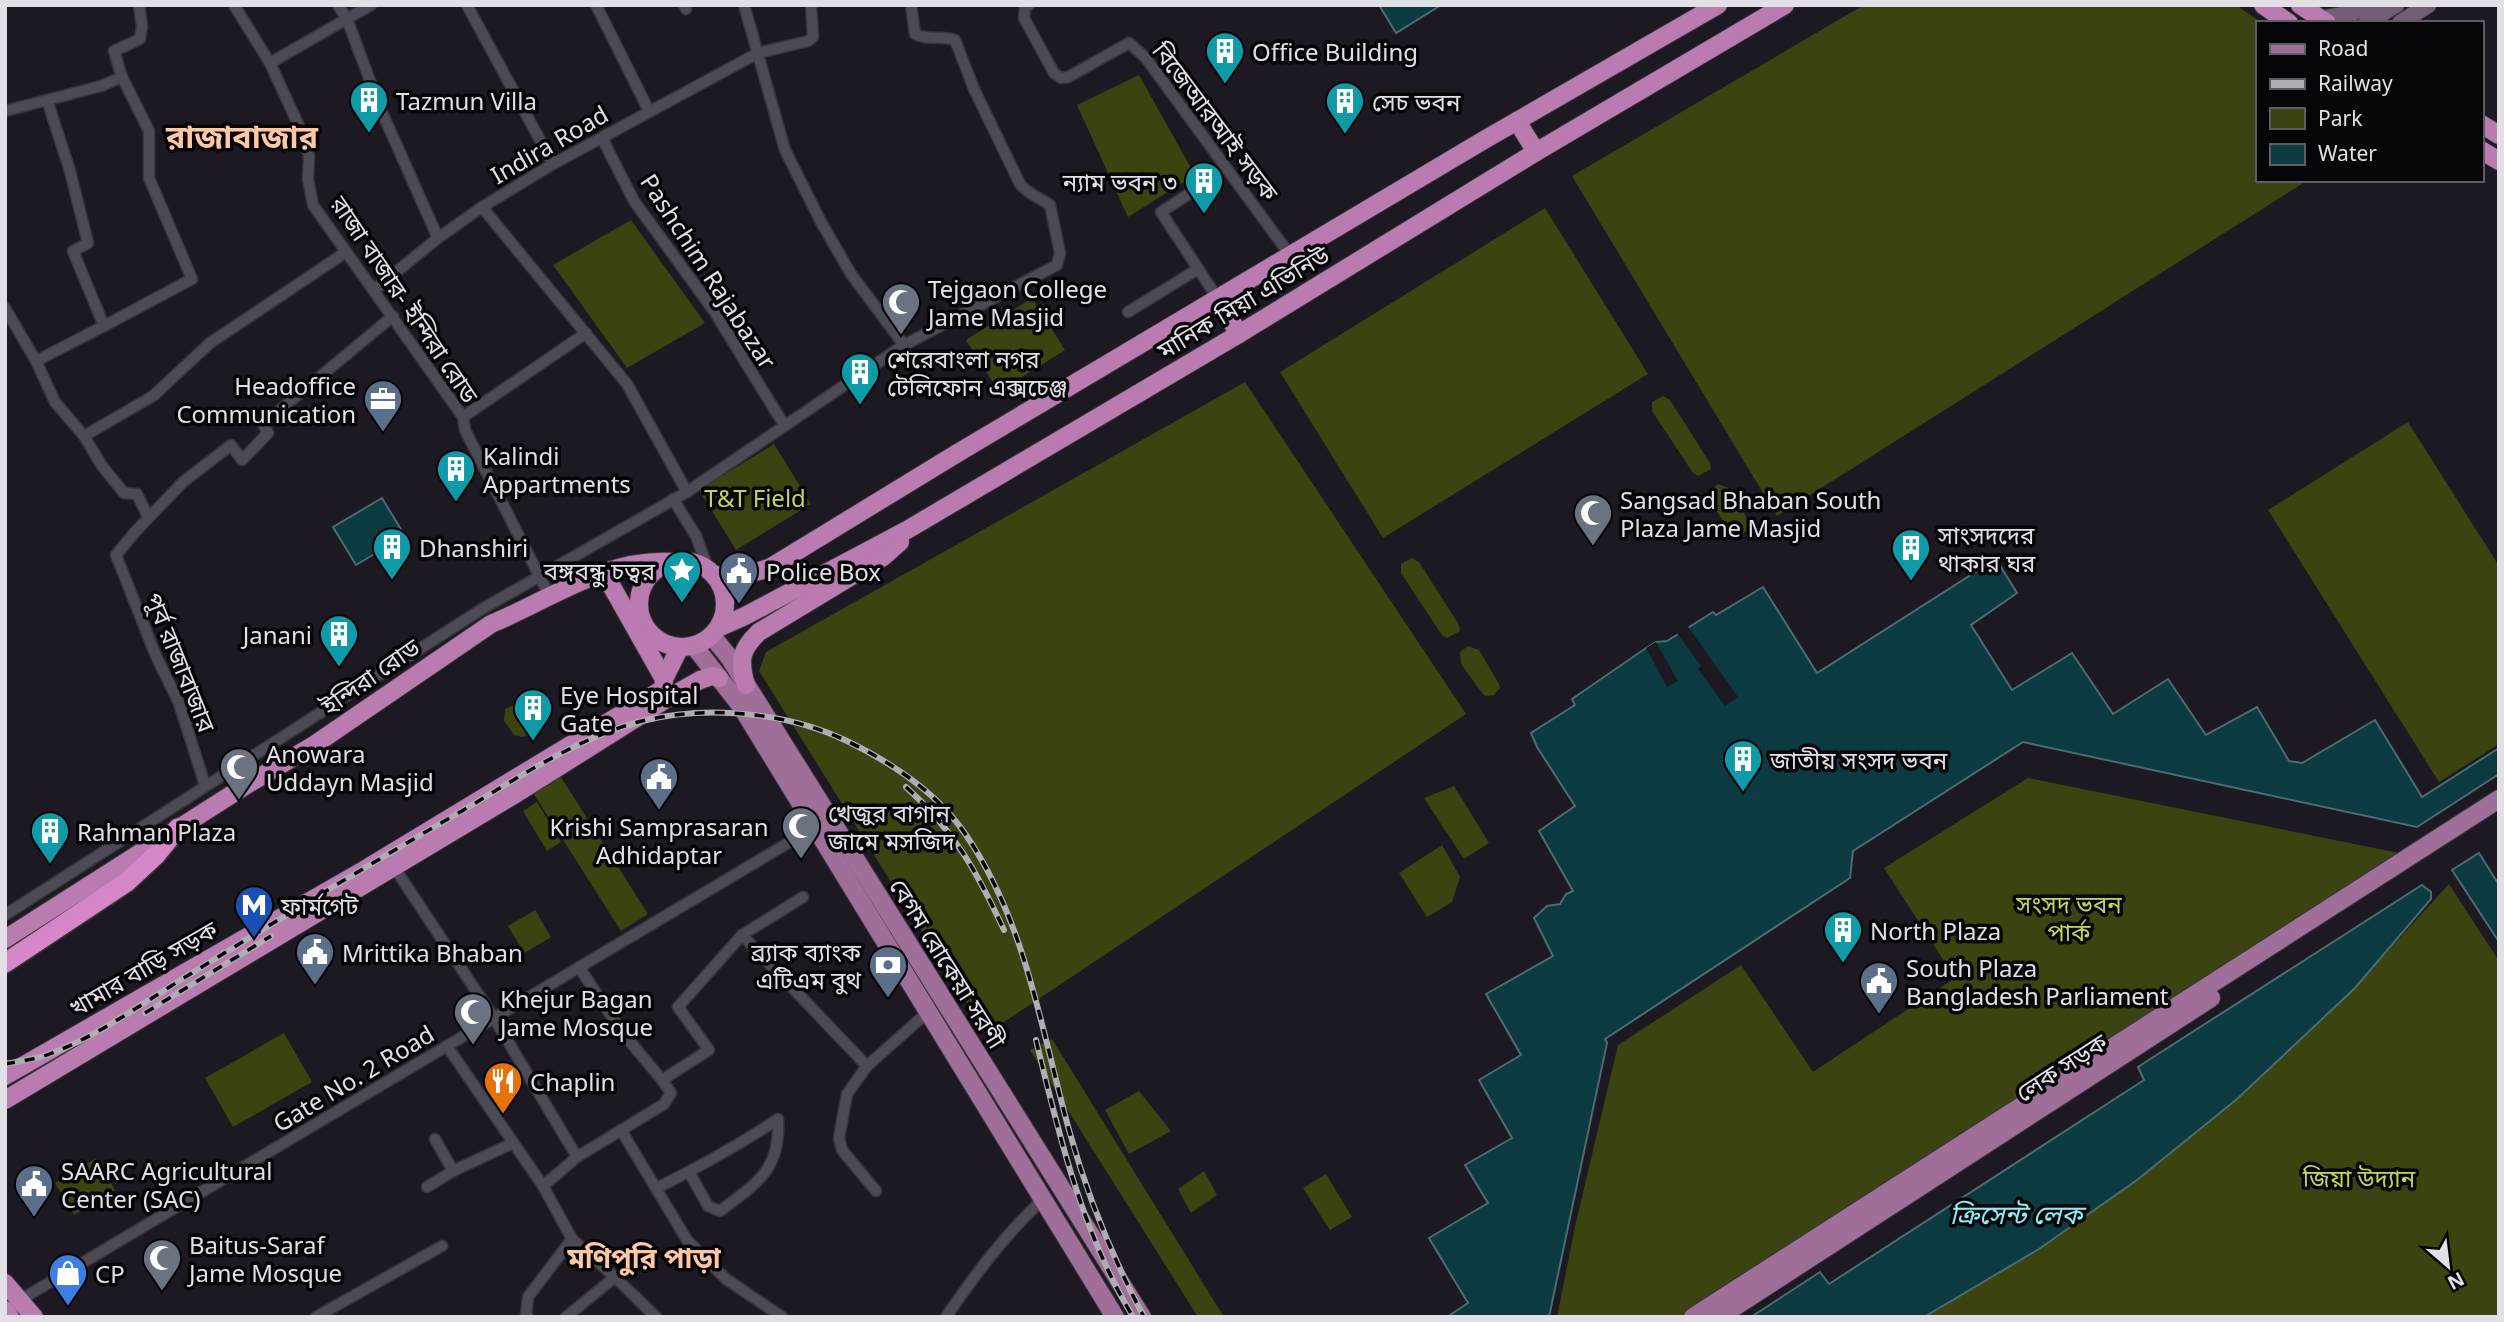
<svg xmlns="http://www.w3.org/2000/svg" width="2504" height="1322" font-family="'Noto Sans','Noto Sans Bengali',sans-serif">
<rect width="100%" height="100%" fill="#1c1922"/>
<g fill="#3b4310">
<path d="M1864,5h372l26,18h-5v157h51l-531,336 -205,-340z"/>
<path d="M1139,75l56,100 -67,42 -51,-112z"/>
<path d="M1545,208l103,166 -265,164 -103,-166z"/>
<path d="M631,220l74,103 -78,45 -74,-103z"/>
<path d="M1032,298l33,52 -66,42 -33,-52z"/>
<path d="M1245,382l221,332 -480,320 -227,-363 7,-19z"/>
<path d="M1663,396l7,4 40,63 1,6 -13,7 -5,-3 -41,-62v-9z"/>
<path d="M2408,422l91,144v178l-60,38 -171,-272z"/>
<path d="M774,444l37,60 -75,46 -37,-60z"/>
<path d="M1718,484l11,4 20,34v5l-5,6 -9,2 -3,-2 -22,-31v-12z"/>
<path d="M1412,558l7,4 40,63 1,6 -13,7 -5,-3 -41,-62v-9z"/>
<path d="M1468,646l11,4 20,34 1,4 -6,7 -8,1 -3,-2 -22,-30 -1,-12z"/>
<path d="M519,703c10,4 14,13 16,23l-4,7 3,5 -3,1 -3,-4 -6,2 -8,-2 -10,-14 1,-12z"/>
<path d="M559,774l89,140 -27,17 -89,-140z"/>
<path d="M2028,778l376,76 -721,463h-126l19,-95 42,-177 123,-80 72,107 142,-94 -71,-110z"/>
<path d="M1454,786l35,57 -25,16 -40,-61z"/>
<path d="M537,802l24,40 -14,9 -24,-40z"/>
<path d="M1442,845l18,32 -8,25 -25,15 -28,-44z"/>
<path d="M2449,884l50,77v356h-578l425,-320z"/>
<path d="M535,910l16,27 -27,16 -16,-27z"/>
<path d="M284,1033l28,49 -79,45 -28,-49z"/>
<path d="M1052,1039l172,278h-26l-168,-267z"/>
<path d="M1139,1091l32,40 -42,23 -24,-44z"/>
<path d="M96,1158l19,32 -41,25 -19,-32z"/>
<path d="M1204,1171l13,24 -26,18 -13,-24z"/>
<path d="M1326,1174l26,43 -22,13 -27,-42z"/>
</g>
<g fill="#0b3b40" stroke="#4c6c72" stroke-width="2">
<path d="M1379,5h62l-45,28z"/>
<path d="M382,498l23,38 -49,29 -23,-38z"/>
<path d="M1996,559l21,34 -46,32 41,65 60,-37 41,61 55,-35 38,56 51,-28 32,54 13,2 73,-43 47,77 77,-49v26l-82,53 -394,-85 -170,109 -3,27 -245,161 2,4 -58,274h-102l21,-14 -39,-65 59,-35 -23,-38 47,-27 -33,-58 42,-25 -35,-61 67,-38 -19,-38 13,-12 13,-2 6,-10 7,-3 -34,-60 36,-25 -38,-59 -6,-14 44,-28 -3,-6 74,-51 10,-6 11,-1 46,-29 3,3 47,-28 54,86z"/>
<path d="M2479,853l20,32v57l-47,-72z"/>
<path d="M2422,885l9,7v7l-76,89 -118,111 -100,81 -98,69 -115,68h-173l69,-45 9,12 315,-204 -6,-13 6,-4z"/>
</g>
<g fill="#1c1922">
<path d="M1687,625l51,72 -13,9 -27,-37 3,-3 -25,-34z"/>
<path d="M1656,642l22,39 -11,6 -21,-39z"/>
</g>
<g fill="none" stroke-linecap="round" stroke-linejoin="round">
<g stroke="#37353b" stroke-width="13">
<g id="minor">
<path d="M234,5l36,58 34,74 5,19 -1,23 5,26 150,212 2,13 84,165"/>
<path d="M338,5l9,14 34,91 57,128"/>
<path d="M467,5l86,159"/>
<path d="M596,5l53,106"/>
<path d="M684,5l2,4"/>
<path d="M1029,5l-4,2 -1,11 30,55 7,5 7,-1 61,-34 16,14 145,198"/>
<path d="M270,63l101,-58"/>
<path d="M47,100l23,71 18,72 -15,8 31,75 88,-47 -43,-101v-47l-27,-54 -8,-26 26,-12 2,-12 -3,-22"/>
<path d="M5,111l96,-25 21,-9"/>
<path d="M602,138l32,63 80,110 70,114"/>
<path d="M1212,179l-51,33 57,87"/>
<path d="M482,207l145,177 60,108"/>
<path d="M374,290l64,-52 44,-31 71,-43 205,-111 50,-12 5,-4 -2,-32"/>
<path d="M5,308l31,53 19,41 29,34 18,30 22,27 13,1 11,23"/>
<path d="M1128,312l70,-43"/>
<path d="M904,345l153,-80 3,-12 -10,-48c-11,-8 -21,-10 -30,-21l-46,-95 -19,-49c-13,-5 -27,1 -40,-6l-4,-29"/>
<path d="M36,361l68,-35"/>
<path d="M463,417l123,-84"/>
<path d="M84,436l69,-40 57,-53 136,-91"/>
<path d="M673,499l23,37 13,35"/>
<path d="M205,785l-26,-82 -23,-47 -40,-101 19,-23 48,-50 48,-37 11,15 26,-27 -5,-9 130,-108"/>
<path d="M390,864l8,9 96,145 83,139 -34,29 29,53 -44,58 -2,17 2,3"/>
<path d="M5,915l477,-306 205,-117 217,-147 -53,-71 -30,-52 -36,-72 -41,-145"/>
<path d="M742,935l125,131 61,-54"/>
<path d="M447,1046l96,140"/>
<path d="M867,1066l-20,28 -8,44 3,12 34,41"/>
<path d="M662,1080l47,-30 -31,-43 64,-72 61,-38"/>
<path d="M621,1130l66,110 39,39 56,38"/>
<path d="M435,1139l18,32"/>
<path d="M577,1157l87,-53 7,-11 -9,-13 -40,-48 -43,-65"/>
<path d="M427,1187l26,-16 60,-28"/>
<path d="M657,1188c42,-21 82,-43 121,-69 3,51 -21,64 -58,92l-12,-5 -19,-34"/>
<path d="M572,1239l43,38 41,40"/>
<path d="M20,1300l795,-473"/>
<path d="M316,1317l126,-71"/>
<path d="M566,1317l49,-40"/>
<path d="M946,1317c31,-45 57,-80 97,-118"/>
</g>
</g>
<g stroke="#37353b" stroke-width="18">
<g id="secondary">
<path d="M2320,19l32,-6 17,-8"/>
<path d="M2366,23l30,-18"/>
<path d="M2400,23l28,-18"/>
</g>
</g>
<g stroke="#37353b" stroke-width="20">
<g id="primary">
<path d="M712,636l17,21 413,660"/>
<path d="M694,646l47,60 374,611"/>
<path d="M1693,1317l806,-518"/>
<path d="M1719,1317l492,-319"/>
</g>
</g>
<g stroke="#37353b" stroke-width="20">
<g id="trunk">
<path d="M2263,5l26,18"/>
<path d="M2300,5l27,18"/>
<path d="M1517,121l19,31"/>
<path d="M2481,124l18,11"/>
<path d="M2481,150l18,11"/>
<path d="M1218,299l21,35"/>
<circle cx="682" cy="604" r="43"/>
<path d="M603,571l61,108"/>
<path d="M714,575c21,1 38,0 57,-8l185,-113 528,-314 234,-135"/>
<path d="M718,628l27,-12 162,-86 332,-196 297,-182 249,-147"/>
<path d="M746,685c-7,-25 -6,-35 13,-53l124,-75 17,-15"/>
<path d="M5,939l243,-155 66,-39 177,-121c61,-25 113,-66 182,-62"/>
<path d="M5,1076l359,-206 299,-181 1,-10 16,-32"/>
<path d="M5,1100l512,-307 151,-95 32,-18 12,-4 7,2"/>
<path d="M5,1283l29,34"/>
<path d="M5,1310l5,7"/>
</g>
</g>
<g stroke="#37353b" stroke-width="22">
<path id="motorway" d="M5,963l122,-81 29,-27 22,-27"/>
</g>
<use href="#minor" stroke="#4c4a54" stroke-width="10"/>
<use href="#secondary" stroke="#755c77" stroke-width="16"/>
<use href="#primary" stroke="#9f6f9a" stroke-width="18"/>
<use href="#trunk" stroke="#ba7bb1" stroke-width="18"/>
<use href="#motorway" stroke="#d687c8" stroke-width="19"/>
<g stroke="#b0aeb4" stroke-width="6">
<g id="rail">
<path d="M906,787c48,43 71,85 98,143"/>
<path d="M145,1013l126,-77"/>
<path d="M1036,1040c23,96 46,192 97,277"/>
<path d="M5,1064c16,-3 33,-5 47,-11 50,-19 95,-53 140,-80 89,-55 179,-110 270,-162 57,-34 115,-73 180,-90 65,-16 145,-9 205,20 45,22 91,52 119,94 60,88 75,194 103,295 18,65 43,127 75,187"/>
</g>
</g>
<use href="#rail" stroke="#060508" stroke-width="3.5" stroke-dasharray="10" stroke-linecap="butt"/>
</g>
<defs>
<g id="building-pin" transform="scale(2.0125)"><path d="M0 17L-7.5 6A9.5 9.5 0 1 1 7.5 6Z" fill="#0f9aa8" stroke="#060508"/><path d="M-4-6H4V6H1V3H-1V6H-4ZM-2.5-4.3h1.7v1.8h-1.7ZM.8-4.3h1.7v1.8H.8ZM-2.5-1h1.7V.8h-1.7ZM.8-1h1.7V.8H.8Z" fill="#fff"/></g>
<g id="mosque-pin" transform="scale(2.0125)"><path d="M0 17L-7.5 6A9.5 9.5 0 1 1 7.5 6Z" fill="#6b7280" stroke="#060508"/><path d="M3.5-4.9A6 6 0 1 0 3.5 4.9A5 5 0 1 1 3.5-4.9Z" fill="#fff"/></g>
<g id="office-pin" transform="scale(2.0125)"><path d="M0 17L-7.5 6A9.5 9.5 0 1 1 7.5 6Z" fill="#5c6f8a" stroke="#060508"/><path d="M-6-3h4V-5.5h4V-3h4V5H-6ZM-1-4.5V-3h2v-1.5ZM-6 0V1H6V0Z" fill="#fff"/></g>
<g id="sight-pin" transform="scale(2.0125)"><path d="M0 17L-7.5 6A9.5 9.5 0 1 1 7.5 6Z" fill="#0f9aa8" stroke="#060508"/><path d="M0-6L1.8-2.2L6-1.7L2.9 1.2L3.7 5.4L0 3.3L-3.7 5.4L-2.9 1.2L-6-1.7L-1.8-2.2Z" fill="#fff"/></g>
<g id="civic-pin" transform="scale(2.0125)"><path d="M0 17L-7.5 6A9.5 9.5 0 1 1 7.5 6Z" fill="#5c6f8a" stroke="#060508"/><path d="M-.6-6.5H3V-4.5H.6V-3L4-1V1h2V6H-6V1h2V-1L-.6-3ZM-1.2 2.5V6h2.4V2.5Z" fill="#fff"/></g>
<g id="metro-pin" transform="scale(2.0125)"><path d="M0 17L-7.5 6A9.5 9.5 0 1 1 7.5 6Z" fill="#1a4fb4" stroke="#060508"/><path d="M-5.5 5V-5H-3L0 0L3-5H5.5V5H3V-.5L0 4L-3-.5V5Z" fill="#fff"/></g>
<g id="bank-pin" transform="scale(2.0125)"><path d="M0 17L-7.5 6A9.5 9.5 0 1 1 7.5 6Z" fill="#5c6f8a" stroke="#060508"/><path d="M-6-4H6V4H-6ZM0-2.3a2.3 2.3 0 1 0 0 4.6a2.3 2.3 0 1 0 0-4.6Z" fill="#fff"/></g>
<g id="restaurant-pin" transform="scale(2.0125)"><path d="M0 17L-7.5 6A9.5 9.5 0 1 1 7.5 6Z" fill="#e8710a" stroke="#060508"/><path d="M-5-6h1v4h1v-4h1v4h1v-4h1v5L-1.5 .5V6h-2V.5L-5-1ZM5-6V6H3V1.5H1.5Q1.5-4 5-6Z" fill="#fff"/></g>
<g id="shop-pin" transform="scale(2.0125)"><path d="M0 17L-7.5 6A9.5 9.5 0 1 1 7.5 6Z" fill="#3f7fe0" stroke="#060508"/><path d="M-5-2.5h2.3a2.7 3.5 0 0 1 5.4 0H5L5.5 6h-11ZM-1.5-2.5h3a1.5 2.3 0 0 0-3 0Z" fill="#fff"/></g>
</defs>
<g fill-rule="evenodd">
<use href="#building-pin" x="1225" y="51"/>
<use href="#building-pin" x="369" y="100"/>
<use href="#building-pin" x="1345" y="101"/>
<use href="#building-pin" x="1204" y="181"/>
<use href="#mosque-pin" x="901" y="302"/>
<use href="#building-pin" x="860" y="372"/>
<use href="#office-pin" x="383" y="399"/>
<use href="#building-pin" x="456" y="469"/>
<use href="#mosque-pin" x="1593" y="513"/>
<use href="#building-pin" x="392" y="547"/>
<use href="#building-pin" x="1911" y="548"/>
<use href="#sight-pin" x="682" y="570"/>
<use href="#civic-pin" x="739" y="571"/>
<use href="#building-pin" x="339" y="634"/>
<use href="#building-pin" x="533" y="708"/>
<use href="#building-pin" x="1743" y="759"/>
<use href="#mosque-pin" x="239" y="767"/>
<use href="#civic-pin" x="659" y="777"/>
<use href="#mosque-pin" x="801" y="826"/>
<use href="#building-pin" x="50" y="831"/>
<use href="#metro-pin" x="254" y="905"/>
<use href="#building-pin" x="1843" y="930"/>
<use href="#civic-pin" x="315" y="952"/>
<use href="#bank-pin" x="888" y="965"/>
<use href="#civic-pin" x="1879" y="981"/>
<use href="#mosque-pin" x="473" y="1012"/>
<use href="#restaurant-pin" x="503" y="1081"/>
<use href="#civic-pin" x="34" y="1184"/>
<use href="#mosque-pin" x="162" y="1258"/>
<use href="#shop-pin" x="68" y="1273"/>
</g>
<g text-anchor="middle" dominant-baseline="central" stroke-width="7" stroke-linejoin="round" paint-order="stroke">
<g font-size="24" fill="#e2e0e6" stroke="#060508" text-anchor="start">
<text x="1252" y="51">Office Building</text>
<text x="396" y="100">Tazmun Villa</text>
<text x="1372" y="101">সেচ ভবন</text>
<text x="1177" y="181" text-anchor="end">ন্যাম ভবন ৩</text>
<text x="928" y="288">Tejgaon College<tspan x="928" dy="28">Jame Masjid</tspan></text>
<text x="887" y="358">শেরেবাংলা নগর<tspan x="887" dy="28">টেলিফোন এক্সচেঞ্জ</tspan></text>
<text x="356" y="385" text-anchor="end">Headoffice<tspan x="356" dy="28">Communication</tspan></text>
<text x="483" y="455">Kalindi<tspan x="483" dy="28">Appartments</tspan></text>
<text x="1620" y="499">Sangsad Bhaban South<tspan x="1620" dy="28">Plaza Jame Masjid</tspan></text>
<text x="1938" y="534">সাংসদদের<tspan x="1938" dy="28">থাকার ঘর</tspan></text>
<text x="419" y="547">Dhanshiri</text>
<text x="655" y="570" text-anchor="end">বঙ্গবন্ধু চত্বর</text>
<text x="766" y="571">Police Box</text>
<text x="312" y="634" text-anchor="end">Janani</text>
<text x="560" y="694">Eye Hospital<tspan x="560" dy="28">Gate</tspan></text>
<text x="266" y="753">Anowara<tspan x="266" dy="28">Uddayn Masjid</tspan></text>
<text x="1770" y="759">জাতীয় সংসদ ভবন</text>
<text x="828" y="812">খেজুর বাগান<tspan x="828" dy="28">জামে মসজিদ</tspan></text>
<text x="659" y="826" text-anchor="middle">Krishi Samprasaran<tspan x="659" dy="28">Adhidaptar</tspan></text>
<text x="77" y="831">Rahman Plaza</text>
<text x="281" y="905">ফার্মগেট</text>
<text x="1870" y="930">North Plaza</text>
<text x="861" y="951" text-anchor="end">ব্র্যাক ব্যাংক<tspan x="861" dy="28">এটিএম বুথ</tspan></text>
<text x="342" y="952">Mrittika Bhaban</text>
<text x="1906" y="967">South Plaza<tspan x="1906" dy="28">Bangladesh Parliament</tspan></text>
<text x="500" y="998">Khejur Bagan<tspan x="500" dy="28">Jame Mosque</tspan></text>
<text x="530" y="1081">Chaplin</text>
<text x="61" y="1170">SAARC Agricultural<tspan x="61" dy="28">Center (SAC)</tspan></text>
<text x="189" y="1244">Baitus-Saraf<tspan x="189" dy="28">Jame Mosque</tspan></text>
<text x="95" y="1273">CP</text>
</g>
<g font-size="24" fill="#e2e0e6" stroke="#060508">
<text transform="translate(1216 121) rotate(53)">বিজেআরআই সড়ক</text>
<text transform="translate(549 144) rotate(-30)">Indira Road</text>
<text transform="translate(709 271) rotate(57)">Pashchim Rajabazar</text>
<text transform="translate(405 299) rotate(56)">রাজা বাজার- ইন্দিরা রোড</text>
<text transform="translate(1243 302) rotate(-31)">মানিক মিয়া এভিনিউ</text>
<text transform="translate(181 662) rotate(68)">পূর্ব রাজাবাজার</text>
<text transform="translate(370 676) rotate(-35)">ইন্দিরা রোড</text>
<text transform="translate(948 963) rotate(58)">বেগম রোকেয়া সরণী</text>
<text transform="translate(143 968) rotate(-30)">খামার বাড়ি সড়ক</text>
<text transform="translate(2061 1067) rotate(-33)">লেক সড়ক</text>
<text transform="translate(353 1078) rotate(-31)">Gate No. 2 Road</text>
</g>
<g font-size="24" fill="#c1d656" stroke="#060508">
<text x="755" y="497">T&amp;T Field</text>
<text x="2069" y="903">সংসদ ভবন<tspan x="2069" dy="28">পার্ক</tspan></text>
<text x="2359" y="1177">জিয়া উদ্যান</text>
</g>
<g font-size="26" font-style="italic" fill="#8deef8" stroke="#060508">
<text x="2016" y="1214">ক্রিসেন্ট লেক</text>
</g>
<g font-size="28" font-weight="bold" fill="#fec8a2" stroke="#060508">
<text x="644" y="1257">মণিপুরি পাড়া</text>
</g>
<g font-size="32" font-weight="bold" fill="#fec8a2" stroke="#060508">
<text x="242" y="135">রাজাবাজার</text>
</g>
</g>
<rect width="2504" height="1322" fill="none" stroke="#e2e0e6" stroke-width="14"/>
<rect x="2256" y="21" width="228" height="161" fill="#060508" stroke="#5e5d61" stroke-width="2"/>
<rect x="2270" y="44" width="35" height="10" fill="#9f6f9a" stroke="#5e5d61" stroke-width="2"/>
<text x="2318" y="56" font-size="21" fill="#e2e0e6">Road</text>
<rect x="2270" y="79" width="35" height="10" fill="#b0aeb4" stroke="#5e5d61" stroke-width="2"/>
<text x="2318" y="91" font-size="21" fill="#e2e0e6">Railway</text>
<rect x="2270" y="108" width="35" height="21" fill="#3b4310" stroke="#5e5d61" stroke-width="2"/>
<text x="2318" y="126" font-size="21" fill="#e2e0e6">Park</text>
<rect x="2270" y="144" width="35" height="21" fill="#0b3b40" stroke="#5e5d61" stroke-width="2"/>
<text x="2318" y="161" font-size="21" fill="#e2e0e6">Water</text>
<g transform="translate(2448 1266) rotate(152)" stroke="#060508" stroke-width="5" paint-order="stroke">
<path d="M0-5L12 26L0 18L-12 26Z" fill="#e2e0e6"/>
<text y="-10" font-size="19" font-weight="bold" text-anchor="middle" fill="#e2e0e6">N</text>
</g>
</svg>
